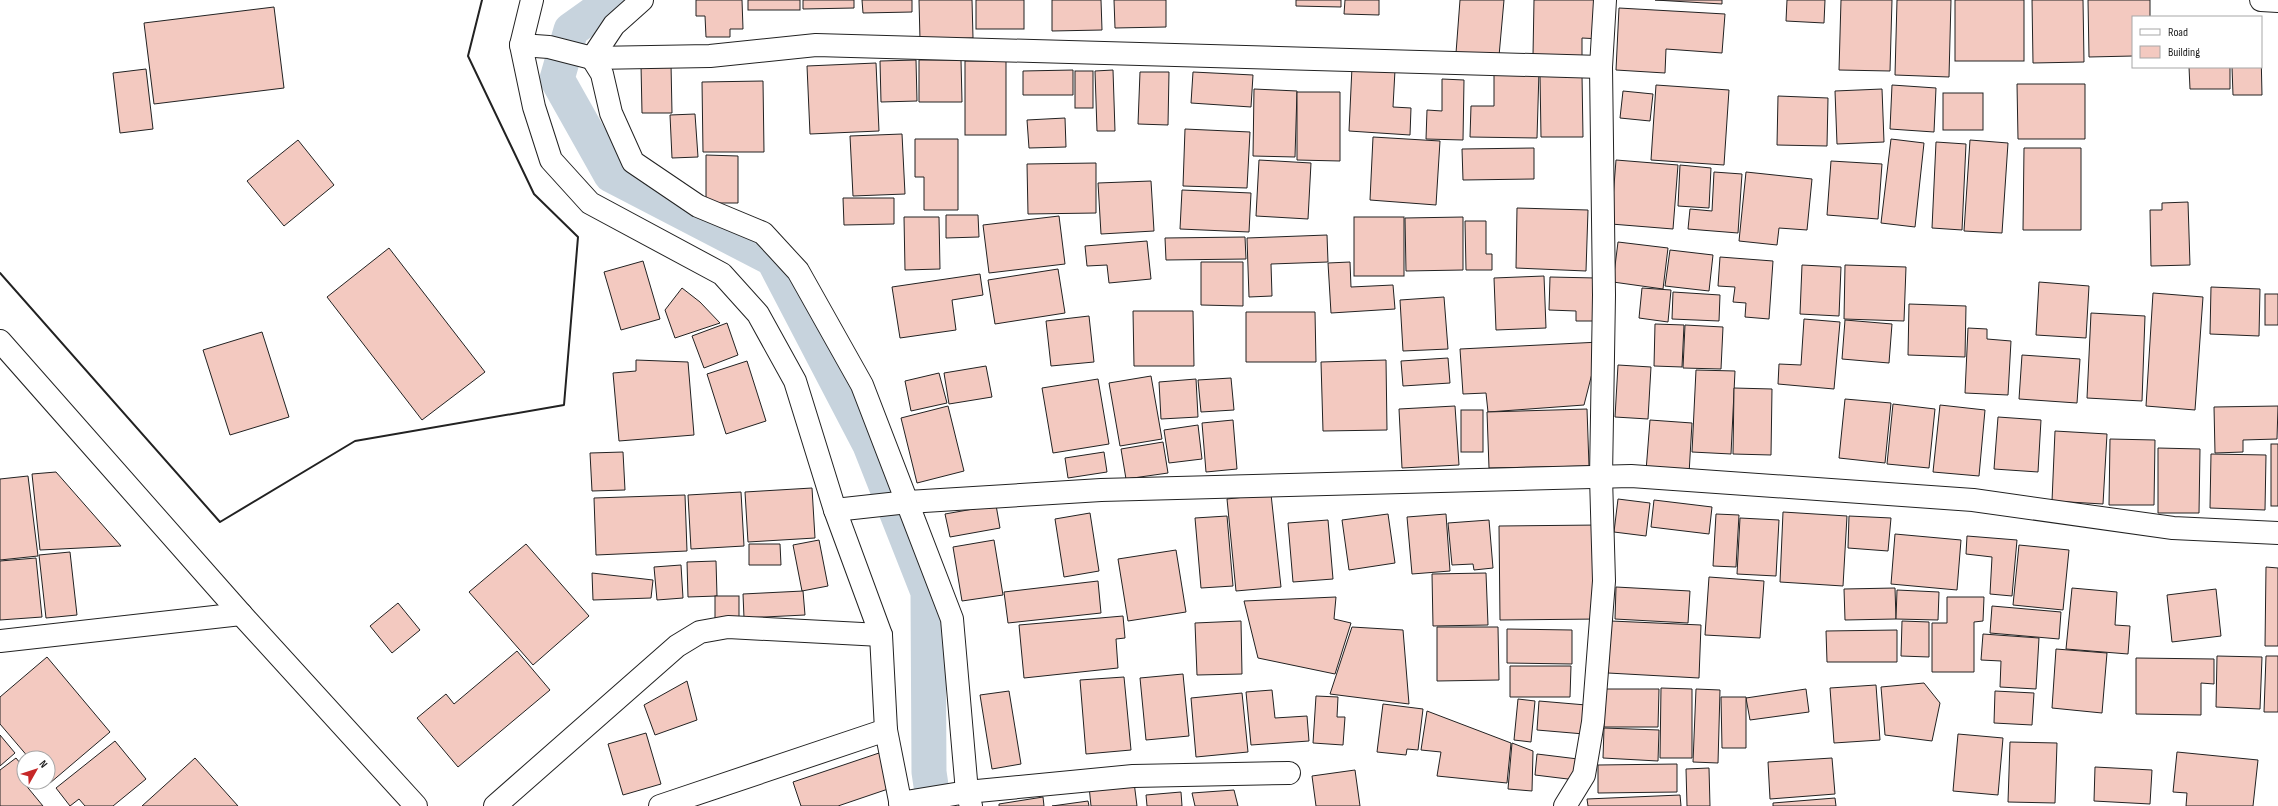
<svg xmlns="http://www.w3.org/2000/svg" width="2278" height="806" font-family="'Sofia Sans Condensed',sans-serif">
<rect width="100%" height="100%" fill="#fff"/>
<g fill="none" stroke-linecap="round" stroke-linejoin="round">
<path stroke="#c7d3dd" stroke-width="35" d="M613,0l-42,30 -14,49 54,96 162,84 97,186 58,147 1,180 5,34"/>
</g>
<g fill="#f3c9c0" stroke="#222">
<path d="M696,0h46l1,29h-13v8h-24l-1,-21h-9z"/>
<rect x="748" y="0" width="52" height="10"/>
<path d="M803,0h51v8l-51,1z"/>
<path d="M862,0h50v12l-49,1z"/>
<path d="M919,0h53l1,38 -53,2z"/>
<rect x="976" y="0" width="48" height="29"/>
<path d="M1052,0h49l1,30 -50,1z"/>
<path d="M1114,0h52v27l-51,1z"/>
<path d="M1296,0h45v7l-45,-1z"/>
<path d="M1345,0h34v15l-35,-1z"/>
<path d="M1460,0h44l-5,56 -43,-3z"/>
<path d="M1534,0h68l-1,39 -19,-1v18l-49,-1z"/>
<path d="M1655,0h67v4z"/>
<path d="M1787,0h38l-1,23 -38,-2z"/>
<path d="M1841,0h51l-2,71 -51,-1z"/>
<path d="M1897,0h54l-2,77 -54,-2z"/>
<rect x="1955" y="0" width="69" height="61"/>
<path d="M2032,0h51l1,62 -51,1z"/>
<path d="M2088,0h62v17h-17v39l-44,1z"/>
<path d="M274,7l10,81 -130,16 -10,-81z"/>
<path d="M1619,8l106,6 -3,39 -56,-4 -1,24 -49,-3z"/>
<path d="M2261,51l1,44h-29l-1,-28h29z"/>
<path d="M916,60l1,41 -36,1 -1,-41z"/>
<path d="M919,60h42l1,42h-43z"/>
<rect x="965" y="61" width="41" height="74"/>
<path d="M876,63l3,68 -69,3 -3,-68z"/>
<path d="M671,64l1,49h-30l-1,-48z"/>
<path d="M1352,67l43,3 -2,37 18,1 -1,27 -61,-4z"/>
<path d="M2189,67h41v22h-40z"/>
<path d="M146,69l7,60 -33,4 -7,-60z"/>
<path d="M1073,70v25h-50v-24z"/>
<path d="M1113,70l2,61h-18l-2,-60z"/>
<path d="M1494,70l45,1 -2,67 -67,-1 1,-31h23z"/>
<rect x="1075" y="71" width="18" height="37"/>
<path d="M1140,72h29l-1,53 -30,-1z"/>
<path d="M1193,72l60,3 -2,32 -60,-4z"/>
<path d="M1540,75h42l1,62h-42z"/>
<path d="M1442,79l22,1 -1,60 -37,-1 1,-29 15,1z"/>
<path d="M763,81l1,71h-61l-1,-70z"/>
<path d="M2017,84h68v55h-67z"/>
<path d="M1656,85l73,5 -5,75 -73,-5z"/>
<path d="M1892,85l44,3 -2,44 -44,-3z"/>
<path d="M1254,89l43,2 -2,66 -42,-1z"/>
<path d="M1882,89l2,53 -47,2 -2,-53z"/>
<path d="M1623,91l30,3 -3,27 -30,-3z"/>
<path d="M1297,92h43v69l-43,-1z"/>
<rect x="1943" y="93" width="40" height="37"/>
<path d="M1778,96l50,2 -1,48 -50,-1z"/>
<path d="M695,114l3,43 -26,1 -2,-43z"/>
<path d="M1065,118l1,29 -37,1 -2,-28z"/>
<path d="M1185,129l65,3 -3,56 -64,-2z"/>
<path d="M902,134l3,60 -52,2 -3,-60z"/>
<path d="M1373,137l67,4 -4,64 -66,-5z"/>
<path d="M915,139h43v71h-34v-33h-9z"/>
<path d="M1891,139l33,4 -9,84 -34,-4z"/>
<path d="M298,140l36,45 -50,41 -37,-45z"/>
<path d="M1970,140l38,3 -6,90 -38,-2z"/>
<path d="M1936,142l30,2 -4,86 -30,-2z"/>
<path d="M1534,148v31l-71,1 -1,-31z"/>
<path d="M2024,148h57v82h-58z"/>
<path d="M706,155l32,1v47h-32z"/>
<path d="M1259,160l52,3 -3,56 -52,-3z"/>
<path d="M1616,160l62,5 -5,64 -62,-5z"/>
<path d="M1831,161l51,3 -4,55 -51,-4z"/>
<path d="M1096,163v50l-68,1 -1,-50z"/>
<path d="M1680,165l31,3 -2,40 -31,-2z"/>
<path d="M1714,172l28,2 -4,59 -50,-4 2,-20 22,2z"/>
<path d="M1746,172l66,7 -5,51 -28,-2 -2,17 -38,-4z"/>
<path d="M1151,181l3,50 -53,3 -3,-51z"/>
<path d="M1182,190l69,3 -2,39 -69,-3z"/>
<path d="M843,198h51v26l-50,1z"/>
<path d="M2188,202l2,63 -39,1 -1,-56h12v-7z"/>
<path d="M1517,208l71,2 -2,61 -70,-3z"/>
<path d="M946,215h32l1,22 -33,1z"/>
<path d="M1059,216l6,48 -76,9 -6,-48z"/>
<path d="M904,217h35l1,52 -35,1z"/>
<rect x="1354" y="217" width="50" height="59"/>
<path d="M1463,217v53l-57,1 -1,-53z"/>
<path d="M1465,221h21v33h6v16h-26z"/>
<path d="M1327,235l1,27 -57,2 1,32 -23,1 -2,-59z"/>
<path d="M1245,237l1,22 -80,1 -1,-22z"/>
<path d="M1147,241l4,38 -42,4 -2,-18 -20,1 -2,-20z"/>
<path d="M1618,242l50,6 -5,41 -50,-7z"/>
<path d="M389,248l96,124 -63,48 -95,-123z"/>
<path d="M1670,250l43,5 -4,36 -44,-5z"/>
<path d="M1720,257l53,4 -4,58 -24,-2 1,-14 -13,-1 2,-15 -17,-1z"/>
<path d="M643,261l17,58 -39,11 -17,-58z"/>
<path d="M1201,262h42v44l-42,-1z"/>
<path d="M1350,262l1,25 42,-2 2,24 -64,4 -3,-50z"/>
<path d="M1802,265l39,2 -2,49 -39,-2z"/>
<path d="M1845,265l61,2 -2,54 -60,-2z"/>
<path d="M1058,269l7,44 -70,11 -7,-44z"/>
<path d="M980,274l3,21 -31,5 4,30 -56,8 -8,-51z"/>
<path d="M1544,276l2,52 -50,2 -2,-52z"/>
<path d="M1550,277l46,1 -1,43h-19v-10l-27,-1z"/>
<path d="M2039,282l50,4 -3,52 -50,-3z"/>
<path d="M2211,287l49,2 -1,47 -49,-2z"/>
<path d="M682,288l18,14 20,21 -45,15 -10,-28z"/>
<path d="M1642,288l29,2 -3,32 -29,-4z"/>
<path d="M1673,292l47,3 -1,26 -47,-2z"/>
<path d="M2153,293l50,4 -8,113 -49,-4z"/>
<rect x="2265" y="294" width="13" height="31"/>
<path d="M1444,297l4,52 -45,2 -3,-51z"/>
<path d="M1909,304l57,2 -1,51 -57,-2z"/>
<path d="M1133,311h60l1,55h-60z"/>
<path d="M1246,312h69l1,50h-70z"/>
<path d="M2091,313l54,3 -3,85 -55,-3z"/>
<path d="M1089,316l5,46 -43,4 -5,-45z"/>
<path d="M1804,319l36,3 -6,67 -56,-5 1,-20 22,1z"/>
<path d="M1845,320l47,4 -3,39 -47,-4z"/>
<path d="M727,323l11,32 -34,13 -12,-32z"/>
<path d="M1655,324l29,1 -2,42 -28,-1z"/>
<path d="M1685,325l38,2 -2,42 -38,-1z"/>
<path d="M1968,328l19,1v10l24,2 -3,54 -43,-2z"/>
<path d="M262,332l27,85 -59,18 -27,-85z"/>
<path d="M1600,342l-16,63 -96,7 -2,-19 -23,1 -3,-45z"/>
<path d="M2022,355l58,4 -3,44 -58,-4z"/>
<path d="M1448,358l2,25 -47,3 -2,-25z"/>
<path d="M636,360l52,2 6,73 -75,6 -6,-68 23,-2z"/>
<path d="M1386,360l1,70 -64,1 -2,-69z"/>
<path d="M747,361l19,60 -40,13 -19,-60z"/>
<path d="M1618,365l33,2 -3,52 -33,-2z"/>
<path d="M986,366l6,31 -43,7 -5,-31z"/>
<path d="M1696,370l39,1 -4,83 -39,-2z"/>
<path d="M939,373l8,30 -36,8 -6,-30z"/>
<path d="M1151,376l11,63 -42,7 -11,-63z"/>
<path d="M1231,378l3,32 -33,2 -3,-32z"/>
<path d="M1098,379l11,65 -56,9 -11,-65z"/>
<path d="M1196,379l2,38 -37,2 -2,-37z"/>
<path d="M1734,388l38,1 -1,66 -38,-1z"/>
<path d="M1845,399l46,4 -6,60 -46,-5z"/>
<path d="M1893,404l42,5 -6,59 -42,-4z"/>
<path d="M1940,405l45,5 -6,66 -46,-4z"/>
<path d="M948,406l16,65 -47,12 -16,-65z"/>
<path d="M1455,406l4,59 -57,3 -3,-59z"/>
<path d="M2278,406l-1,33 -34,1v12l-28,1 -1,-46z"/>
<path d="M1587,409l2,57 -100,2 -2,-56z"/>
<rect x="1461" y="410" width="22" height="42"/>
<path d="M1998,417l43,3 -3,52 -44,-3z"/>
<path d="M1233,420l4,49 -31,3 -4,-49z"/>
<path d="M1650,420l42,3 -3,51 -43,-3z"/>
<path d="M1198,425l4,34 -33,4 -5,-33z"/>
<path d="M2055,431l52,3 -4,70 -51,-3z"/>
<path d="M2110,439l45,1 -1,65h-45z"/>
<path d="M1163,442l5,31 -42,6 -5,-30z"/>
<rect x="2271" y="444" width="7" height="62"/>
<path d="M2158,448l42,1 -1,64h-41z"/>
<path d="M623,452l2,38 -33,1 -2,-38z"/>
<path d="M1104,452l3,20 -39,6 -3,-20z"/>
<path d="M2211,454l55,1 -1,55 -55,-2z"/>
<path d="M56,472l65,74 -81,4 -8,-76z"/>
<path d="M28,476l10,80 -38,4v-81z"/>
<path d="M812,488l3,50 -67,4 -3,-50z"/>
<path d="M741,492l3,54 -53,3 -3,-54z"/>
<path d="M1271,494l10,93 -45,4 -9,-92z"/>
<path d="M685,495l2,56 -91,4 -2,-57z"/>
<path d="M1618,499l32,4 -4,33 -32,-4z"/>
<path d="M1654,500l58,7 -3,27 -58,-7z"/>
<path d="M996,505l4,23 -50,9 -5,-23z"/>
<path d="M1783,512l64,4 -4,70 -63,-4z"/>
<path d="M1090,513l9,58 -35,6 -9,-58z"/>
<path d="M1388,514l7,49 -46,7 -7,-50z"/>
<path d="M1446,514l4,57 -38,3 -5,-57z"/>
<path d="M1716,514l23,1 -3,52 -23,-1z"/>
<path d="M1227,516l6,70 -32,2 -6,-70z"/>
<path d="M1849,516l42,2 -3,33 -40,-3z"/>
<path d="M1740,518l39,2 -3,56 -39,-2z"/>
<path d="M1328,520l5,59 -40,3 -5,-59z"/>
<path d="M1489,520l4,48 -19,2 -1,-6 -21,1 -4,-42z"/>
<path d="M1600,525v94l-100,1 -1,-94z"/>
<path d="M1895,534l66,6 -4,50 -66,-6z"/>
<path d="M1967,536l50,4 -5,56 -22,-2 2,-37 -26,-3z"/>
<path d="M819,540l9,46 -26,5 -9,-46z"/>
<path d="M994,540l9,55 -41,6 -9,-54z"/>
<path d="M526,544l63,72 -56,49 -64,-73z"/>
<path d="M749,544h31l1,21h-32z"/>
<path d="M2019,545l50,5 -6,60 -50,-5z"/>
<path d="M1176,550l10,62 -58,9 -10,-62z"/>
<path d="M70,552l7,63 -31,3 -7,-63z"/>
<path d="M36,558l6,59 -42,3v-59z"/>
<path d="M716,561l1,35 -29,1 -1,-35z"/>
<path d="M681,565l2,33 -26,2 -3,-33z"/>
<path d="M2266,567l12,1v78h-13z"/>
<path d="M592,573l61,7 -2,18 -58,2z"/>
<path d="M1486,573l2,52 -55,1 -1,-52z"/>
<path d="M1709,577l55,4 -4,57 -55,-3z"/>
<path d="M1098,581l3,32 -93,10 -4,-31z"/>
<path d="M1616,587l74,4 -2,32 -73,-4z"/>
<path d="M1895,588l1,31 -51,1 -1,-31z"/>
<path d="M2072,588l45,4 -2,33 15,1 -2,28 -62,-5z"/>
<path d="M2216,589l5,47 -49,6 -5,-47z"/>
<path d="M1897,590l42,2 -1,28 -42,-1z"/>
<path d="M803,591l2,24 -61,3 -1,-24z"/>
<rect x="715" y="596" width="24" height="24"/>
<path d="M1336,597l-2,22 17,4 -16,51 -77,-16 -14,-57z"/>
<path d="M1947,597h37l-1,24 -9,1v50h-42v-49h15z"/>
<path d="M398,603l22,27 -28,23 -22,-27z"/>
<path d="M1992,606l69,6 -2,27 -69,-6z"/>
<path d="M1123,616l2,22 -9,1 2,29 -94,10 -5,-53z"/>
<path d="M1241,621l1,53 -45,1 -2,-52z"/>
<path d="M1611,621l90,4 -2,53 -91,-5z"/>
<path d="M1902,621l27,1v35l-28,-1z"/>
<path d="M1352,627l51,3 6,74 -79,-10z"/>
<path d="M1437,627h61l1,53 -62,1z"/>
<path d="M1507,629l65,1v34l-65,-1z"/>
<path d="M1897,630v32h-70l-1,-31z"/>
<path d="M1983,634l56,4 -3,51 -36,-2 1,-26 -20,-1z"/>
<path d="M2056,649l51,4 -5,60 -50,-5z"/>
<path d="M517,651l33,39 -92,77 -41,-49 29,-24 8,10z"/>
<path d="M2217,656l45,1 -2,52 -44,-2z"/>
<path d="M2266,656h12v56h-14z"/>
<path d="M47,657l63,75 -60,51 -2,-2v-23h-19l-29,-34v-27z"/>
<path d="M2136,658l78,1v25l-13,-1v32l-65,-1z"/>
<path d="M1510,666h61l-1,31h-60z"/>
<path d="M1183,674l6,62 -43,4 -6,-62z"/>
<path d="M1124,677l7,73 -45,4 -6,-74z"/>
<path d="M687,681l10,39 -42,15 -11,-30z"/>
<path d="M1924,683l16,20 -8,38 -47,-6 -4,-48z"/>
<path d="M1876,685l4,55 -46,3 -4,-55z"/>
<path d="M1661,688l31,1v69h-32z"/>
<path d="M1604,689h55l-1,38h-54z"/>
<path d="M1696,689l24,1 -2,73 -25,-1z"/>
<path d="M1806,689l3,23 -59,8 -4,-22z"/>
<path d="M1272,690l3,28 32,-2 2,25 -58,4 -5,-53z"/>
<path d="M1009,691l12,73 -29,5 -12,-74z"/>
<path d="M1995,691l39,2 -2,32 -38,-2z"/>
<path d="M1242,693l6,59 -52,5 -5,-59z"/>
<path d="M1316,696l22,1 -1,20h8l-2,28 -30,-2z"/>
<path d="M1721,697h25v51h-24z"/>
<path d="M1518,699l17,2 -4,41 -17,-2z"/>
<path d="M1539,701l47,4 -2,29 -47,-4z"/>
<path d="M1383,704l40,5 -5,41 -11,-1 -1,6 -29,-3z"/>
<path d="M1427,711l84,32 -4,40 -70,-7 4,-24 -20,-2z"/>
<path d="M1604,728l55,2 -1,31 -55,-3z"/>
<path d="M646,733l15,51 -38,11 -15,-51z"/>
<path d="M1958,734l45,4 -5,57 -45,-4z"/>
<path d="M0,735l15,18 -15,13z"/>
<path d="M115,741l31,38 -33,27h-28l-6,-7 -9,7 -14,-18z"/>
<path d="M2010,742l47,1 -2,60 -47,-1z"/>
<path d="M1512,743l21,8 -1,40 -24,-2z"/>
<path d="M2177,752l81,8 -5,46h-67l1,-13 -14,-1z"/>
<path d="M879,753l12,35 -53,18h-37l-8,-24z"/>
<path d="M1537,754l41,5 -2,21 -41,-5z"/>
<path d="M16,758l8,10v15l19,23h-43v-36z"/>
<path d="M195,758l43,48h-96z"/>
<path d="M1832,758l3,36 -65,5 -2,-37z"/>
<path d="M1677,764v28l-79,1v-28z"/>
<path d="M2095,767l57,3 -2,34 -56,-3z"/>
<path d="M1709,768l1,38h-23l-1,-37z"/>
<path d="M1355,770l5,36h-44l-4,-30z"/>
<path d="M1134,782l3,24h-46l-2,-20z"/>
<path d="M1234,790l4,16h-43l-3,-13z"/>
<path d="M1181,792l1,14h-35l-1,-11z"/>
<path d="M1680,795l1,11h-93l-1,-7z"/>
<path d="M1043,797l1,9h-45v-2z"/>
<path d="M1835,798l1,8h-63v-3z"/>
<path d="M1088,801l1,5h-37z"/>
</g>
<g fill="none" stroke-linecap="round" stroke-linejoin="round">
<g stroke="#222" stroke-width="24">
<g id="minor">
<path d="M532,0l-11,45 13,62 17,53 39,43 132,71 36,40 37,67 40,129 46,125 5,95 15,76"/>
<path d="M642,0l-28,25 -22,33 10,16 9,39 22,49 65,44 65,27 35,38 64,114 90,234 15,173 4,14"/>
<path d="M2261,0l17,1"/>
<path d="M521,45l28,2 43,11 118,-2 106,-11 785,22"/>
<path d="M0,341l241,273 175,192"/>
<path d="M835,510l73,-8 193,-12 530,-14 342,24 200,28 105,5"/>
<path d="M0,641l241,-27"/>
<path d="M900,803l67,-11 166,-16 156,-3"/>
<path d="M495,806l182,-160 23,-14 28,-5 153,8"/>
<path d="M660,806l226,-76"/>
<path d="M1565,806l19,-31 9,-53 11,-141 -3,-104 3,-182 -3,-228 4,-67"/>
</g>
</g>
<use href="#minor" stroke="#fff" stroke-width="22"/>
<path stroke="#222" stroke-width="2" d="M0,273l220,249 135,-81 209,-36 14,-168 -44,-43 -66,-138 14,-56"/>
</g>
<rect x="2132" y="16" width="130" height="52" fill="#ffffff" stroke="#a7a7a7"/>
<rect x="2140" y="29" width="20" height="6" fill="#ffffff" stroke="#a7a7a7"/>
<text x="2168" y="36" font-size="12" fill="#222222">Road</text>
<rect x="2140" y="46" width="20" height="12" fill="#f3c9c0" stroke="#a7a7a7"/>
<text x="2168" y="56" font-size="12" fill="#222222">Building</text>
<g transform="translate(36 770) rotate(51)"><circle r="19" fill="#ffffff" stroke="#a7a7a7"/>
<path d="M0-3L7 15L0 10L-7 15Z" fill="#c62828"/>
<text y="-6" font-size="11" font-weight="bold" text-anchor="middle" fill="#222222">N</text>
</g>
</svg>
